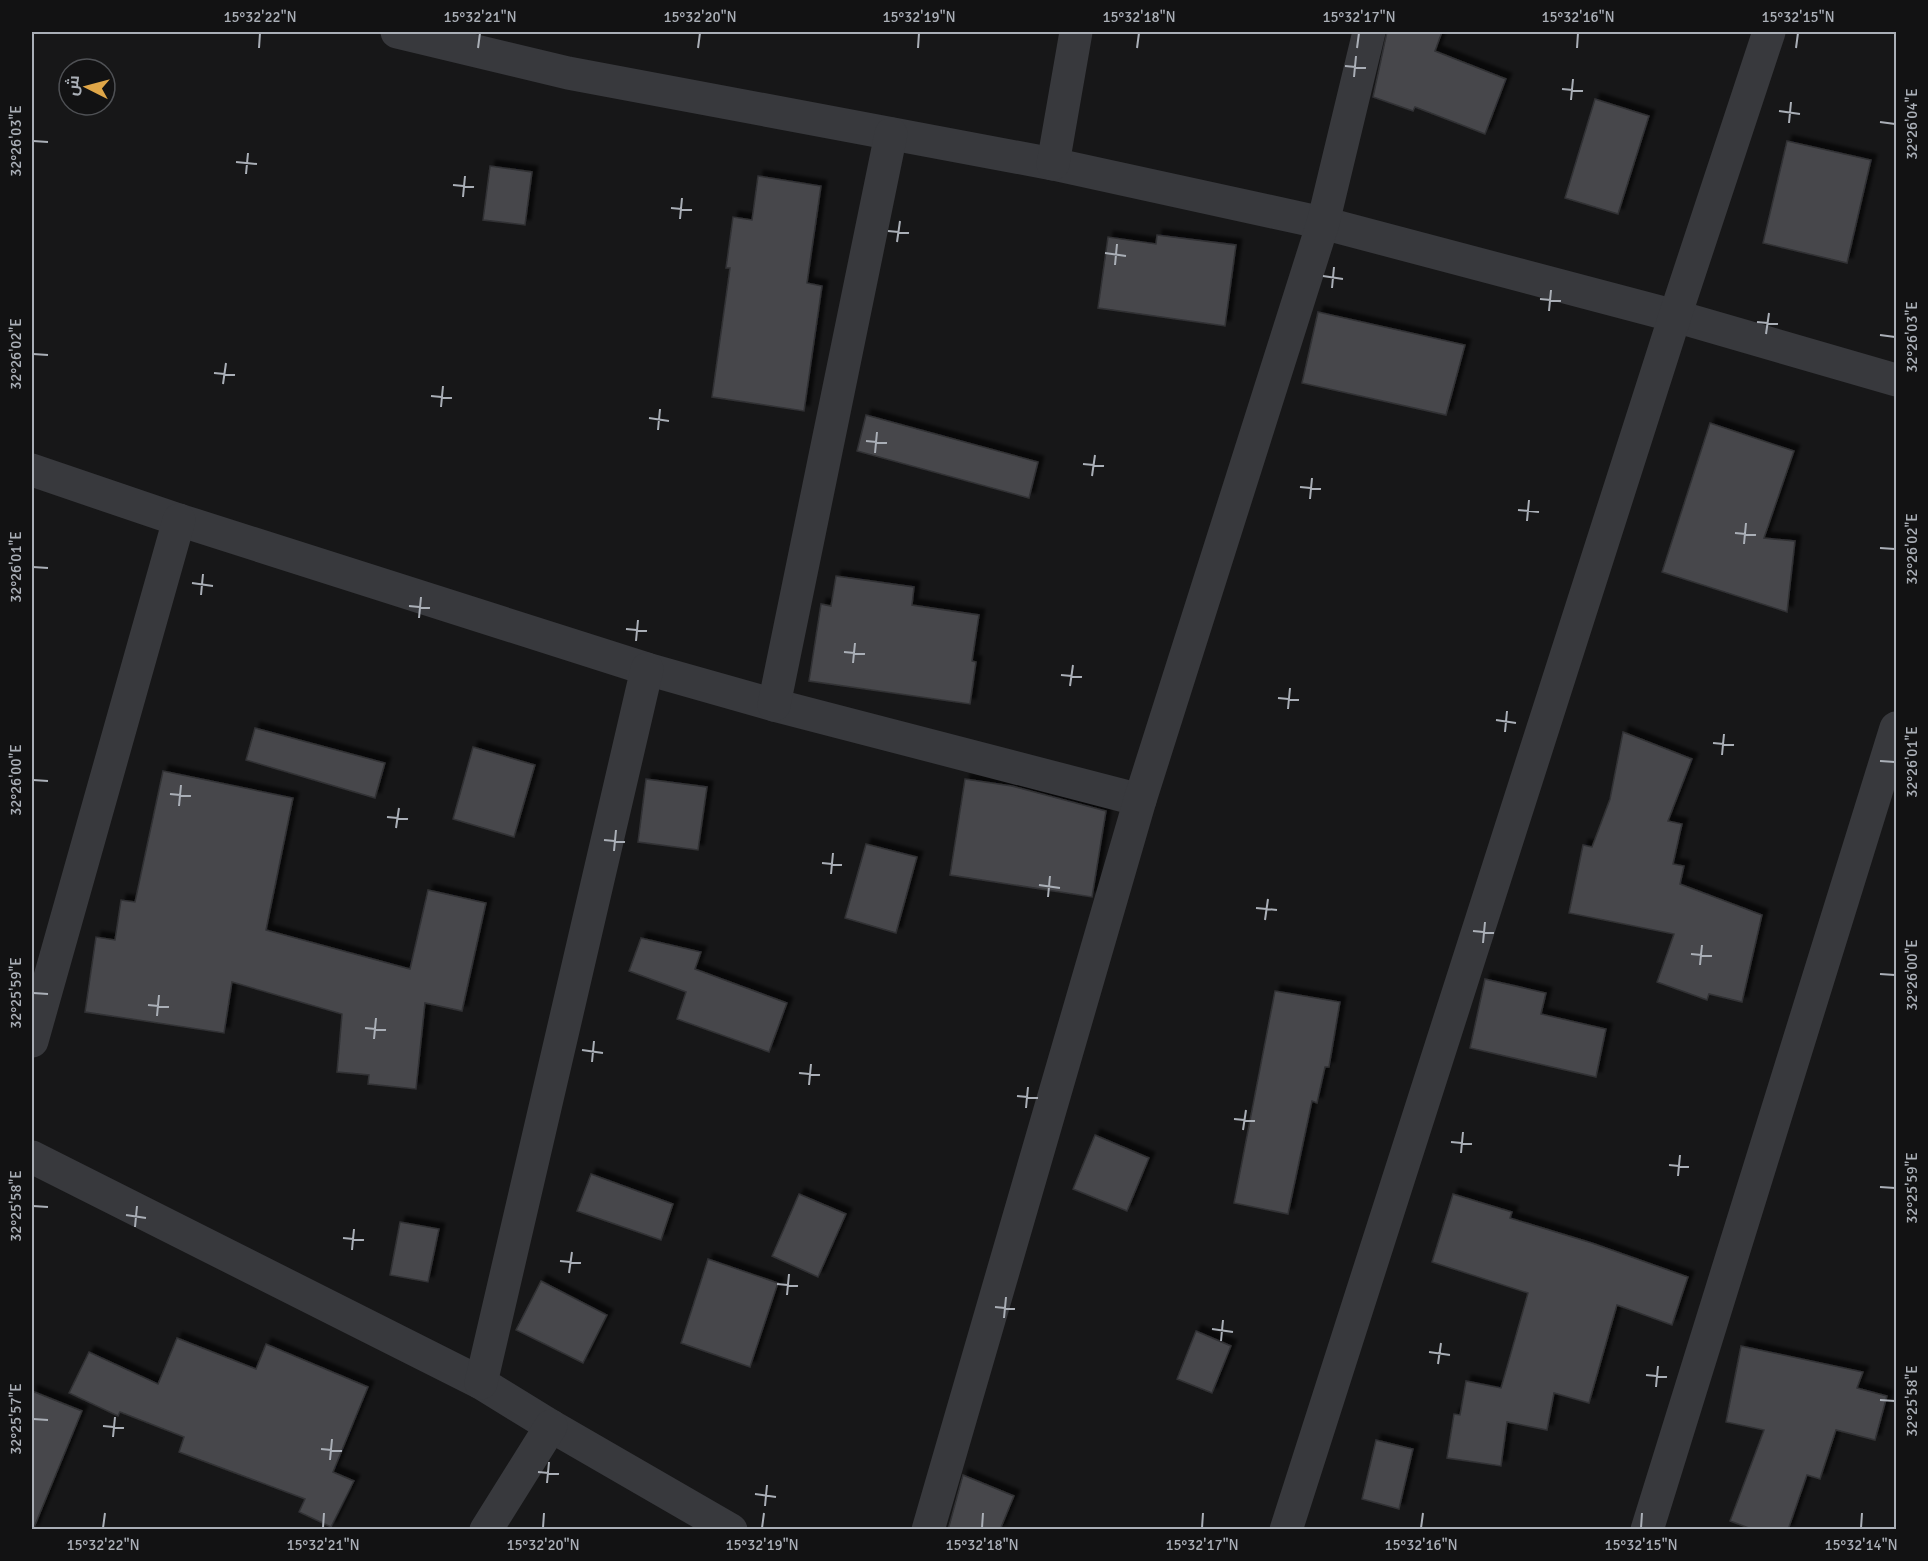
<svg xmlns="http://www.w3.org/2000/svg" width="1928" height="1561" font-family="Signika,Cairo,sans-serif">
<defs>
<filter id="shadow"><feDropShadow dx="5.5" dy="-5.5" stdDeviation="1.5" flood-color="#0009"/></filter>
</defs>
<rect width="100%" height="100%" fill="#171718"/>
<g fill="#46474b" stroke="#313134" stroke-width="1.5" filter="url(#shadow)">
<path d="M1387,32h55l-7,19 71,28 -21,55 -70,-27 -2,4 -40,-14z"/>
<path d="M1595,99l54,17 -31,98 -53,-16z"/>
<path d="M1787,141l84,19 -24,103 -84,-20z"/>
<path d="M490,166l42,6 -7,53 -42,-5z"/>
<path d="M758,176l63,10 -14,97 15,3 -18,125 -92,-14 18,-129h-4l7,-51 19,3z"/>
<path d="M1157,235l79,10 -11,81 -127,-18 10,-71 48,7z"/>
<path d="M1318,312l147,33 -19,70 -144,-32z"/>
<path d="M866,415l172,47 -9,36 -172,-47z"/>
<path d="M1710,423l84,28 -30,87 31,3 -8,71 -125,-40z"/>
<path d="M836,576l78,11 -2,18 67,10 -7,46 4,1 -6,42 -161,-23 12,-77 10,2z"/>
<path d="M255,728l130,35 -10,35 -129,-38z"/>
<path d="M1623,732l69,27 -24,62 14,3 -9,40 11,2 -4,18 82,31 -20,87 -33,-8 -2,6 -50,-18 17,-48 -105,-21 14,-68 9,2 18,-48z"/>
<path d="M473,747l62,18 -21,72 -61,-18z"/>
<path d="M163,771l130,27 -27,132 144,39 18,-79 58,13 -24,108 -37,-8 -9,86 -48,-5 1,-9 -32,-3 5,-58 -110,-32 -8,51 -139,-21 11,-75 19,3 6,-40 14,2z"/>
<path d="M646,779l61,8 -9,63 -60,-8z"/>
<path d="M965,779l47,7 94,25 -14,86 -142,-22z"/>
<path d="M866,844l51,13 -21,76 -51,-15z"/>
<path d="M641,938l60,14 -6,17 92,34 -18,49 -92,-33 9,-27 -57,-21z"/>
<path d="M1485,979l61,14 -5,21 65,15 -10,48 -126,-29z"/>
<path d="M1275,991l65,11 -11,65h-4l-8,36 -5,-2 -24,113 -54,-11z"/>
<path d="M1095,1135l54,23 -22,53 -54,-22z"/>
<path d="M591,1174l82,30 -12,36 -84,-29z"/>
<path d="M799,1194l47,20 -28,63 -46,-21z"/>
<path d="M1453,1194l59,18 -2,6 82,25 96,34 -16,48 -55,-20 -28,98 -35,-10 -7,37 -40,-8 -6,44 -54,-8 7,-44 6,1 6,-34 35,7 27,-95 -96,-31z"/>
<path d="M400,1222l39,7 -11,53 -38,-7z"/>
<path d="M708,1259l70,24 -28,84 -69,-24z"/>
<path d="M541,1281l66,34 -24,48 -67,-33z"/>
<path d="M1196,1331l35,15 -19,47 -35,-14z"/>
<path d="M177,1338l79,31 10,-25 102,43 -35,85 21,9 -23,46 -32,-15 6,-13 -126,-47 5,-15 -64,-25 -2,4 -49,-23 20,-41 69,32z"/>
<path d="M1741,1346l122,26 -6,16 30,8 -12,44 -39,-10 -16,49 -13,-4 -19,55h-34l-24,-9 34,-91 -38,-8z"/>
<path d="M32,1391l50,20 -49,119h-1z"/>
<path d="M1376,1440l37,9 -14,60 -37,-10z"/>
<path d="M963,1475l51,21 -14,34h-52z"/>
</g>
<g fill="none" stroke-linecap="round" stroke-linejoin="round">
<g stroke="#38393d" stroke-width="33">
<path d="M397,32l171,41 485,91 270,59 352,93 221,64"/>
<path d="M1053,164l23,-132"/>
<path d="M32,470l147,50 468,149 127,36 366,95"/>
<path d="M774,705l117,-571"/>
<path d="M32,1041l147,-521"/>
<path d="M32,1157l449,226 70,43 180,104"/>
<path d="M481,1383l166,-714"/>
<path d="M486,1530l65,-104"/>
<path d="M928,1530l212,-730 183,-577 46,-191"/>
<path d="M1286,1530l389,-1214 94,-284"/>
<path d="M1647,1530l249,-802"/>
</g>
</g>
<path fill="none" stroke="#aaafb7" stroke-width="2" d="M259,48l1,-15M478,48l2,-15M698,48l2,-15M918,48l1,-15M1137,48l2,-15M1357,48l2,-15M1577,48l1,-15M1796,48l2,-15M1345,66l21,2M1354,77l2,-21M1562,89l21,2M1571,100l2,-21M1779,111l21,3M1880,122l15,2M1789,123l2,-21M33,141l15,1M236,162l21,2M246,174l2,-21M453,185l21,2M463,197l2,-21M671,208l21,2M680,219l2,-21M888,231l21,2M897,242l3,-21M1105,253l21,3M1115,265l2,-21M1323,276l20,3M1332,288l2,-21M1540,299l21,2M1549,311l2,-21M1757,322l21,2M1766,334l3,-21M1880,335l15,2M33,354l15,1M214,373l21,2M223,384l3,-21M431,396l21,2M441,407l2,-21M649,418l20,3M658,430l2,-21M866,441l21,2M875,453l2,-21M1083,464l21,2M1092,476l3,-21M1300,487l21,2M1310,499l2,-21M1518,510l21,2M1527,521l2,-21M1735,533l21,2M1744,544l2,-21M1880,548l15,1M33,567l15,1M192,583l21,3M201,595l2,-21M409,606l21,2M419,618l2,-21M626,629l21,2M636,641l2,-21M844,652l21,2M853,663l2,-20M1061,675l21,2M1070,686l3,-21M1278,698l21,2M1288,709l2,-21M1496,720l20,3M1505,732l2,-21M1713,743l21,2M1722,755l2,-21M1880,761l15,1M33,780l15,1M170,794l21,2M179,806l2,-21M387,817l21,2M396,828l3,-20M604,840l21,2M614,851l2,-21M822,863l20,2M831,874l2,-21M1039,885l21,3M1048,897l2,-21M1256,908l21,2M1265,920l3,-21M1473,931l21,2M1483,943l2,-21M1691,954l21,2M1700,965l2,-20M1880,974l15,1M33,993l15,1M148,1005l21,2M157,1016l2,-21M365,1028l21,2M374,1039l2,-21M582,1050l21,3M592,1062l2,-21M799,1073l21,2M809,1085l2,-21M1017,1096l21,2M1026,1108l2,-21M1234,1119l21,2M1243,1130l3,-20M1451,1142l21,2M1461,1153l2,-21M1669,1165l20,2M1678,1176l2,-21M1880,1187l15,1M33,1206l15,1M126,1215l20,3M135,1227l2,-21M343,1238l21,2M352,1250l2,-21M560,1261l21,2M569,1273l3,-21M777,1284l21,2M787,1295l2,-21M995,1307l20,2M1004,1318l2,-21M1212,1329l21,3M1221,1341l2,-21M1429,1352l21,3M1438,1364l3,-21M1646,1375l21,2M1656,1387l2,-21M1880,1400l15,1M33,1419l15,1M103,1426l21,2M113,1437l2,-20M321,1449l21,2M330,1460l2,-21M538,1472l21,2M547,1483l2,-21M755,1494l21,3M765,1506l2,-21M103,1528l2,-15M323,1528l1,-15M543,1528l1,-15M762,1528l2,-15M982,1528l1,-15M1202,1528l1,-15M1421,1528l2,-15M1641,1528l1,-15M1861,1528l1,-15"/>
<rect width="1928" height="1561" fill="none" stroke="#121213" stroke-width="66"/>
<g transform="translate(87 87) rotate(276)"><circle r="28" fill="#121213" stroke="#4f5155" stroke-width="1.5"/>
<path d="M0-4.5L10 22L0 15L-10 22Z" fill="#dfa648"/>
<text y="-9" font-size="16" font-weight="bold" text-anchor="middle" fill="#aaafb7">ش</text>
</g>
<rect x="33" y="33" width="1862" height="1495" fill="none" stroke="#aaafb7" stroke-width="2"/>
<g font-size="15" text-anchor="middle" fill="#aaafb7">
<text x="260" y="22">15°32'22"N</text>
<text x="480" y="22">15°32'21"N</text>
<text x="700" y="22">15°32'20"N</text>
<text x="919" y="22">15°32'19"N</text>
<text x="1139" y="22">15°32'18"N</text>
<text x="1359" y="22">15°32'17"N</text>
<text x="1578" y="22">15°32'16"N</text>
<text x="1798" y="22">15°32'15"N</text>
<text transform="translate(1912 124) rotate(-90)" y="5">32°26'04"E</text>
<text transform="translate(16 141) rotate(-90)" y="5">32°26'03"E</text>
<text transform="translate(1912 337) rotate(-90)" y="5">32°26'03"E</text>
<text transform="translate(16 354) rotate(-90)" y="5">32°26'02"E</text>
<text transform="translate(1912 549) rotate(-90)" y="5">32°26'02"E</text>
<text transform="translate(16 567) rotate(-90)" y="5">32°26'01"E</text>
<text transform="translate(1912 762) rotate(-90)" y="5">32°26'01"E</text>
<text transform="translate(16 780) rotate(-90)" y="5">32°26'00"E</text>
<text transform="translate(1912 975) rotate(-90)" y="5">32°26'00"E</text>
<text transform="translate(16 993) rotate(-90)" y="5">32°25'59"E</text>
<text transform="translate(1912 1188) rotate(-90)" y="5">32°25'59"E</text>
<text transform="translate(16 1206) rotate(-90)" y="5">32°25'58"E</text>
<text transform="translate(1912 1401) rotate(-90)" y="5">32°25'58"E</text>
<text transform="translate(16 1419) rotate(-90)" y="5">32°25'57"E</text>
<text x="103" y="1550">15°32'22"N</text>
<text x="323" y="1550">15°32'21"N</text>
<text x="543" y="1550">15°32'20"N</text>
<text x="762" y="1550">15°32'19"N</text>
<text x="982" y="1550">15°32'18"N</text>
<text x="1202" y="1550">15°32'17"N</text>
<text x="1421" y="1550">15°32'16"N</text>
<text x="1641" y="1550">15°32'15"N</text>
<text x="1861" y="1550">15°32'14"N</text>
</g>
</svg>
